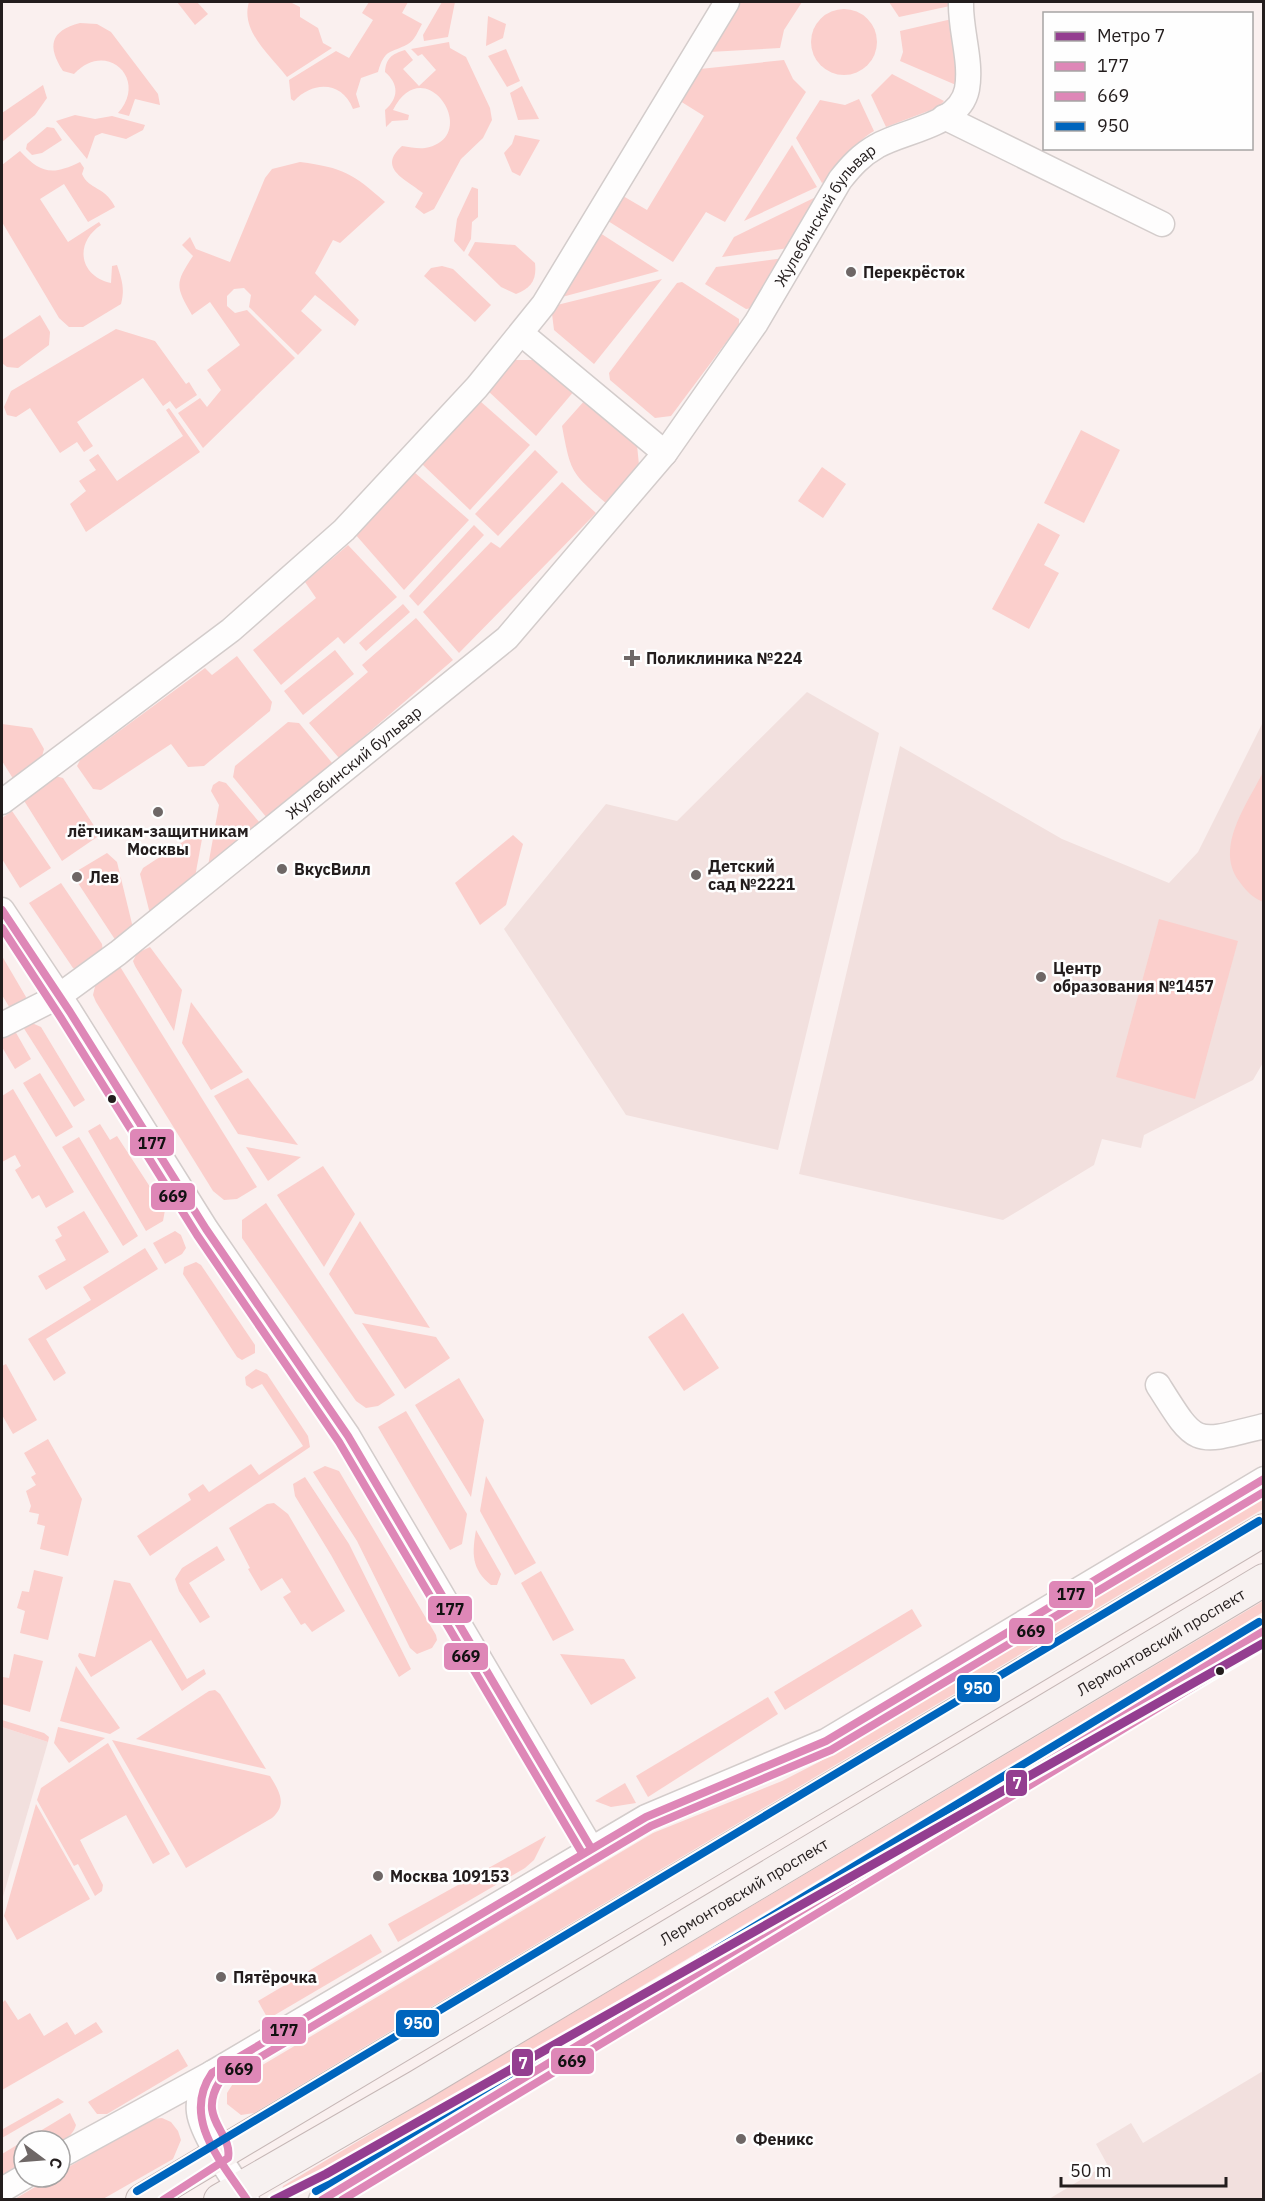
<svg xmlns="http://www.w3.org/2000/svg" width="1265" height="2201" font-family="'IBM Plex Sans',sans-serif">
<rect width="100%" height="100%" fill="#faf0ef"/>
<g fill="#f2e0de">
<path d="M807,692l72,41 -101,417 -152,-35 -122,-186 102,-125 71,17z"/>
<path d="M1263,722l1,339 -11,19 -109,55 -3,13 -39,-9 -8,26 -91,55 -204,-46 101,-428 162,93 107,44 29,-31z"/>
<path d="M2,1727l46,15 -46,158z"/>
<path d="M1263,2071v128h-214l58,-35 -11,-20 35,-21 12,20z"/>
</g>
<g fill="#fbcfcc">
<path d="M177,2h20l11,12 -13,11z"/>
<path d="M249,2h41l10,5v10l18,11 5,15 9,5 -45,29c-17,-22 -47,-46 -38,-75z"/>
<path d="M369,2h39l-6,11 20,11c-4,7 -7,16 -14,20 -18,10 -23,4 -30,28l-17,6 -5,16 4,13 -7,2c-11,-28 -40,-28 -59,-8l-3,-2 -2,-19 47,-29 13,7 24,-38 -11,-7z"/>
<path d="M442,2h13l-7,35 -24,4 -1,-6z"/>
<path d="M740,2h62l-18,28 -4,18 -71,4z"/>
<path d="M889,2h61v4l-51,11z"/>
<circle cx="844" cy="42" r="33"/>
<path d="M488,16l18,8 -3,14 -17,8z"/>
<path d="M952,19l5,53 -1,13 -56,-24 3,-9 -3,-21z"/>
<path d="M80,23l17,1 14,8 47,62 2,11 -25,-6 -6,17 -11,-3c31,-34 -12,-74 -44,-39l-11,-3c-16,-25 -13,-40 17,-48z"/>
<path d="M449,42l1,6 16,9 24,51 2,12 -9,18 -22,21 -27,50 -10,5 -9,-7 8,-14c-18,-14 -46,-25 -21,-47 8,1 16,3 23,2 59,-10 0,-101 -32,-38l16,5 -1,5 -16,1 -6,6 -1,-17c14,-12 14,-26 0,-38 1,-14 7,-18 20,-22l8,10 -10,9 16,17 17,-16 -14,-16 -4,2 -7,-7z"/>
<path d="M506,49l14,32 -13,6 -19,-31z"/>
<path d="M784,60l9,19 13,13 -81,130 -19,-10 -33,50 -65,-41 15,-25 24,14 57,-94 -24,-15 20,-32z"/>
<path d="M892,74l52,27 -5,6 -53,20 -15,-32z"/>
<path d="M43,85l4,13 -12,17 -33,27v-29z"/>
<path d="M522,86l17,33 -21,1 -8,-27z"/>
<path d="M859,99l15,32c-24,13 -36,45 -52,52l-26,-45 24,-38 25,5z"/>
<path d="M75,115l20,4 17,-3 33,9 -2,5 -17,9 -24,-6 -7,3 -8,23 -31,-38z"/>
<path d="M47,127l7,1 8,12 -20,13 -10,2 -6,-6 1,-5z"/>
<path d="M515,135l25,5 -20,36 -8,-4 -8,-19 8,-9z"/>
<path d="M792,145l25,42 -73,34z"/>
<path d="M20,151c20,22 32,25 60,11l4,6 -2,6c7,16 23,12 33,33l-27,15 -24,-38 -24,15 28,43 31,-20 2,3c-27,18 -22,51 10,58l1,-17 5,-1c5,15 8,24 4,39l-38,23h-14l-10,-9 -57,-96v-57z"/>
<path d="M300,162c44,6 52,11 85,40l-45,41 -7,-3 -18,33 44,47 -4,6 -40,-31 -14,16 21,19 -24,25 -49,-48 2,-12 -7,-7 -10,1 -7,7v10l8,7 12,-3 48,48 -92,90 -25,-35 22,-15 7,9 14,-17 -14,-20 33,-25 -30,-43 -18,13c-17,-29 -17,-32 1,-59l-11,-11 8,-8 6,12 34,13 35,-84 7,-9z"/>
<path d="M472,187l6,2v28l-6,5 -1,17 -7,13 -10,-11 3,-22z"/>
<path d="M822,194l-33,54 -67,9 12,-20z"/>
<path d="M600,233l59,38 -97,26z"/>
<path d="M475,242l40,3 20,18c2,17 -4,25 -19,31l-15,-7 -33,-32z"/>
<path d="M784,258l-31,50 -7,1 -41,-25 11,-17z"/>
<path d="M442,266l11,3 38,36 -16,17 -51,-46 7,-8z"/>
<path d="M662,279l-68,85 -40,-34 -2,-16 5,-9z"/>
<path d="M682,282l57,37v6l-68,91 -16,2 -45,-38 -1,-7 68,-90z"/>
<path d="M40,315l10,17 -1,13 -31,23 -11,-1 -5,-4v-23z"/>
<path d="M116,329l39,12 31,43 3,-2 8,13 -21,14 -6,-8 -7,5 -20,-28 -66,44 16,24 -9,6 -7,-10 -17,11 -30,-45 -14,9 -9,-2 -3,-8 7,-16z"/>
<path d="M514,360h23l38,30 -39,46 -49,-46z"/>
<path d="M586,399l51,46 2,20 -32,39c-36,-32 -36,-30 -45,-78z"/>
<path d="M480,401l50,44 -60,65 -48,-46z"/>
<path d="M169,408l31,44 -114,80 -16,-28 16,-13 -7,-10 17,-11 -7,-10 9,-6 19,27 66,-45 -17,-26z"/>
<path d="M1081,430l39,20 -36,73 -40,-20z"/>
<path d="M535,450l23,22 -60,64 -23,-22z"/>
<path d="M822,467l24,17 -23,34 -25,-17z"/>
<path d="M414,472l55,48 -65,70 -49,-56z"/>
<path d="M562,482l34,31 -137,140 -36,-41 68,-70 9,6z"/>
<path d="M1038,523l22,12 -16,30 15,8 -30,56 -37,-20z"/>
<path d="M474,525l10,10 -66,71 -9,-10z"/>
<path d="M348,545l49,52 -53,47 -6,-7 -57,48 -28,-35 63,-52 -11,-16z"/>
<path d="M403,604l7,8 -44,39 -7,-8z"/>
<path d="M416,618l37,42 -114,98 -30,-35 59,-51 -6,-7z"/>
<path d="M335,650l19,24 -51,41 -19,-24z"/>
<path d="M237,656l35,46 -2,9 -66,55 -16,1 -17,-23 -70,46 -8,-1 -16,-23 3,-6 125,-92 7,7z"/>
<path d="M288,722l11,1 34,41 -66,54 -34,-41 2,-11z"/>
<path d="M2,724l30,4 12,21 -5,19 -22,17 -15,-24z"/>
<path d="M1263,772v130c-10,-4 -18,-12 -24,-21 -25,-34 9,-78 24,-109z"/>
<path d="M55,776l8,2 37,57 -38,26 -39,-62z"/>
<path d="M219,781l7,2 34,40 -52,43 11,-61 -8,-14 2,-6z"/>
<path d="M12,811l39,57 -31,20 -18,-29v-41z"/>
<path d="M204,828l-9,49 -45,37 -10,-40 3,-6z"/>
<path d="M513,835l10,9 -17,61 -26,20 -25,-42z"/>
<path d="M107,853l10,9 17,70 -18,9 -44,-67z"/>
<path d="M61,883l41,61 1,8 -25,19 -5,-3 -44,-65z"/>
<path d="M1159,919l79,22 -43,158 -79,-22z"/>
<path d="M150,947l32,43 -8,41 -39,-65 -2,-5 4,-8z"/>
<path d="M2,956l24,41 -1,4 -14,9 -9,-15z"/>
<path d="M119,965l138,222 -20,12 -13,1 -11,-9 -117,-189 -3,-7 3,-13z"/>
<path d="M191,1002l52,70 -32,18 -29,-47z"/>
<path d="M32,1023l9,4 44,73 -11,7 -51,-80z"/>
<path d="M15,1031l16,28 -16,10 -13,-22v-10z"/>
<path d="M40,1073l33,54 -17,10 -33,-54z"/>
<path d="M248,1078l50,67 -60,-11 -24,-38z"/>
<path d="M13,1089l61,103 -28,16 -7,-13 -7,4 -17,-29 6,-4 -6,-11 -13,7v-66z"/>
<path d="M100,1124l10,16 7,-4 48,74 -2,11 -17,10 -58,-100z"/>
<path d="M79,1137l59,99 -15,10 -61,-99z"/>
<path d="M246,1147l55,10 -33,24z"/>
<path d="M323,1166l32,48 -31,53 -47,-72z"/>
<path d="M266,1203l129,192 -17,11 -12,2 -10,-7 -114,-163v-18z"/>
<path d="M84,1211l25,41 -63,38 -8,-14 28,-16 -11,-20 7,-4 -5,-9z"/>
<path d="M360,1221l70,107 -75,-14 -26,-40z"/>
<path d="M175,1231l6,4 5,13 -4,6 -17,10 -12,-21z"/>
<path d="M145,1248l13,21 -112,70 20,34 -12,8 -26,-42 63,-39 -8,-13z"/>
<path d="M196,1262l5,3 54,80v8l-13,7 -5,-3 -54,-83 1,-7z"/>
<path d="M683,1313l36,55 -35,23 -36,-54z"/>
<path d="M362,1323l74,14 14,21 -45,31z"/>
<path d="M6,1364l31,56 -24,14 -11,-19v-49z"/>
<path d="M256,1369l11,5 41,62 2,11 -160,109 -13,-20 54,-36 -3,-6 15,-10 6,8 42,-28 8,11 44,-29 -41,-62 -10,5 -6,-4 -1,-8z"/>
<path d="M459,1378l25,42 -13,77 -56,-92z"/>
<path d="M406,1411l61,103 -5,30 -12,6 -72,-123z"/>
<path d="M48,1439l34,60 -14,57 -28,-7 5,-23 -8,-2 2,-10 -10,-2 2,-6 -5,-15 10,-6 -5,-8 5,-3 -12,-21z"/>
<path d="M325,1466l14,5 97,164 1,5 -5,8 -15,6 -7,-6 -53,-107 -44,-69z"/>
<path d="M486,1476l50,87 -21,12 -35,-64z"/>
<path d="M305,1477l44,67 62,125 -12,8 -68,-122 -36,-59 -2,-12z"/>
<path d="M1263,1498v11l-1009,604 -13,2 -14,-11v-11l7,-11 419,-249 129,-52 37,-19z"/>
<path d="M274,1503l14,11 57,97 -33,21 -7,-9 -4,2 -18,-28 8,-5 -9,-14 -21,13 -13,-22 2,-1 -21,-40 38,-24z"/>
<path d="M476,1530l25,44 -4,11h-6c-20,-16 -19,-32 -15,-55z"/>
<path d="M217,1546l8,14 -36,23 21,34 -10,6 -21,-32 -4,-12 7,-11z"/>
<path d="M34,1570l29,7 -15,63 -28,-7 5,-22 -8,-3 5,-17 7,1z"/>
<path d="M541,1571l33,59 -21,11 -32,-58z"/>
<path d="M114,1580l16,3 57,96 17,-10 2,5 -24,17 -31,-51 -60,37 -13,-21 1,-3 16,4z"/>
<path d="M1263,1601v11l-19,12 -951,572 -7,2 -5,-3 2,-9z"/>
<path d="M912,1609l10,17 -137,84 -11,-18z"/>
<path d="M14,1654l29,7 -13,51 -28,-8 1,-27 6,1z"/>
<path d="M560,1654l64,5 12,19 -45,27z"/>
<path d="M76,1666l44,62 -10,6 -50,-13z"/>
<path d="M215,1690l5,4 46,75 -130,-30 73,-48z"/>
<path d="M768,1697l10,17 -130,83 -12,-21z"/>
<path d="M2,1720l42,13 5,4 -1,5 -46,-15z"/>
<path d="M58,1727l47,11 -36,25 -15,-20z"/>
<path d="M112,1740l158,36c9,15 18,28 2,42l-86,50z"/>
<path d="M108,1743l62,111 -17,10 -27,-49 -46,25 23,45 -1,6 -7,5 -17,-32 -4,2 -37,-66 4,-12z"/>
<path d="M625,1783l11,20 -25,4 -16,-6z"/>
<path d="M36,1804l54,95 -73,41 -13,-24z"/>
<path d="M546,1836l-12,24 -9,8 -127,74 -10,-18z"/>
<path d="M371,1934l11,18 -114,67 -10,-18z"/>
<path d="M5,2000l13,20 12,-7 14,23 23,-14 8,13 21,-13 7,10 -101,58v-87z"/>
<path d="M178,2049l10,17 -81,48h-10l-9,-12z"/>
<path d="M58,2098l6,4 -62,36v-11l1,2z"/>
<path d="M70,2113l6,12c-6,22 -33,16 -52,16v22l-22,13v-22z"/>
<path d="M162,2118l9,4 7,9 3,9 -8,19 -70,40 -90,1 39,-23h8v-5l91,-53z"/>
</g>
<g fill="none" stroke-linecap="round" stroke-linejoin="round">
<g stroke="#d3cccb" stroke-width="27">
<g id="minor">
<path d="M944,117l218,107"/>
<path d="M522,334l143,119"/>
<path d="M2,802l229,-172 113,-100 133,-143 67,-83 183,-302"/>
<path d="M2,910l68,102 136,217 142,207 243,412"/>
<path id="s1" d="M2,1025l57,-29 59,-43 389,-315 158,-185 91,-130 84,-143c11,-14 21,-25 37,-34 27,-16 83,-20 90,-57 5,-28 -7,-59 -6,-87"/>
<path d="M1158,1385c39,62 35,59 106,41"/>
<path d="M212,2073c-8,11 -15,25 -13,39 3,23 35,68 48,88"/>
<path d="M60,2156l152,-83 434,-256 180,-76 438,-262"/>
<path d="M2,2190l22,-13"/>
<path d="M321,2200l943,-569"/>
</g>
</g>
<g stroke="#c6b7b6" stroke-width="34">
<g id="major">
<path d="M142,2200l1122,-670"/>
<path id="s2" d="M220,2200l198,-114 846,-506"/>
</g>
</g>
<use href="#minor" stroke="#fefdfd" stroke-width="24"/>
<use href="#major" stroke="#f7f1f0" stroke-width="32"/>
<g stroke="#fefefe" stroke-width="12">
<g id="bus-1">
<path d="M2,910l68,102 136,217 142,207 243,412"/>
<path d="M247,2200c-26,-39 -66,-82 -35,-127l434,-256 180,-76 438,-262"/>
<path d="M322,2200l942,-569"/>
</g>
</g>
<g stroke="#fefefe" stroke-width="12">
<g id="bus-2">
<path d="M2,928l59,90 136,217 142,207 243,411"/>
<path d="M163,2200l65,-42c5,-26 -32,-39 -8,-77l431,-255 180,-76 433,-258"/>
<path d="M342,2200l922,-556"/>
</g>
</g>
<g stroke="#fefefe" stroke-width="12">
<g id="bus-3">
<path d="M137,2191l1122,-670"/>
<path d="M316,2191l943,-569"/>
</g>
</g>
<use href="#bus-1" stroke="#de87b7" stroke-width="8"/>
<use href="#bus-2" stroke="#de87b7" stroke-width="8"/>
<use href="#bus-3" stroke="#0065bd" stroke-width="8"/>
<g stroke="#fefefe" stroke-width="14">
<path id="metro-1" d="M274,2200l52,-26 938,-531"/>
</g>
<use href="#metro-1" stroke="#943e90" stroke-width="9"/>
</g>
<g fill="#6e6766" stroke="#fefefe" stroke-width="2">
<circle cx="851" cy="272" r="6"/>
<path d="M629 649h6v6h6v6h-6v6h-6v-6h-6v-6h6z"/>
<circle cx="158" cy="812" r="6"/>
<circle cx="282" cy="869" r="6"/>
<circle cx="696" cy="875" r="6"/>
<circle cx="77" cy="877" r="6"/>
<circle cx="1041" cy="977" r="6"/>
<circle cx="378" cy="1876" r="6"/>
<circle cx="221" cy="1977" r="6"/>
<circle cx="741" cy="2139" r="6"/>
</g>
<g fill="#231d1d" stroke="#fefefe" stroke-width="2">
<circle cx="112" cy="1099" r="5"/>
<circle cx="1220" cy="1671" r="5"/>
</g>
<g text-anchor="middle" dominant-baseline="central" stroke-width="5" stroke-linejoin="round" paint-order="stroke">
<g font-size="16" fill="#231d1d" stroke="#fefefe">
<text stroke="none"><textPath href="#s1" startOffset="1168">Жулебинский бульвар</textPath></text>
<text stroke="none"><textPath href="#s1" startOffset="440">Жулебинский бульвар</textPath></text>
<text stroke="none"><textPath href="#s2" startOffset="1094">Лермонтовский проспект</textPath></text>
<text stroke="none"><textPath href="#s2" startOffset="608">Лермонтовский проспект</textPath></text>
</g>
<g font-size="16" font-weight="bold" fill="#231d1d" stroke="#fefefe" text-anchor="start">
<text x="863" y="272">Перекрёсток</text>
<text x="646" y="658">Поликлиника №224</text>
<text x="158" y="831" text-anchor="middle">лётчикам-защитникам<tspan x="158" dy="18">Москвы</tspan></text>
<text x="708" y="866">Детский<tspan x="708" dy="18">сад №2221</tspan></text>
<text x="294" y="869">ВкусВилл</text>
<text x="89" y="877">Лев</text>
<text x="1053" y="968">Центр<tspan x="1053" dy="18">образования №1457</tspan></text>
<text x="390" y="1876">Москва 109153</text>
<text x="233" y="1977">Пятёрочка</text>
<text x="753" y="2139">Феникс</text>
</g>
</g>
<g stroke="#fefefe" stroke-width="2">
<rect x="129" y="1128" width="46" height="29" rx="6" fill="#de87b7"/>
<rect x="150" y="1182" width="46" height="29" rx="6" fill="#de87b7"/>
<rect x="1048" y="1580" width="46" height="29" rx="6" fill="#de87b7"/>
<rect x="427" y="1595" width="46" height="29" rx="6" fill="#de87b7"/>
<rect x="1008" y="1617" width="46" height="28" rx="6" fill="#de87b7"/>
<rect x="443" y="1642" width="46" height="29" rx="6" fill="#de87b7"/>
<rect x="956" y="1674" width="45" height="29" rx="6" fill="#0065bd"/>
<rect x="1005" y="1769" width="23" height="28" rx="6" fill="#943e90"/>
<rect x="395" y="2009" width="45" height="29" rx="6" fill="#0065bd"/>
<rect x="261" y="2016" width="46" height="29" rx="6" fill="#de87b7"/>
<rect x="550" y="2047" width="45" height="28" rx="6" fill="#de87b7"/>
<rect x="511" y="2048" width="23" height="29" rx="6" fill="#943e90"/>
<rect x="216" y="2055" width="46" height="29" rx="6" fill="#de87b7"/>
</g>
<g font-size="16" text-anchor="middle" font-weight="bold" fill="#fff">
<text x="978" y="1694">950</text>
<text x="1017" y="1789">7</text>
<text x="418" y="2029">950</text>
<text x="523" y="2069">7</text>
</g>
<g font-size="16" text-anchor="middle" font-weight="bold" fill="#111">
<text x="152" y="1149">177</text>
<text x="173" y="1202">669</text>
<text x="1071" y="1600">177</text>
<text x="450" y="1615">177</text>
<text x="1031" y="1637">669</text>
<text x="466" y="1662">669</text>
<text x="284" y="2036">177</text>
<text x="572" y="2067">669</text>
<text x="239" y="2075">669</text>
</g>
<rect width="1265" height="2201" fill="none" stroke="#231d1d" stroke-width="6"/>
<rect x="1043" y="12" width="210" height="138" fill="#fefefe" stroke="#a6a4a4" stroke-width="1.5"/>
<rect x="1055" y="32" width="30" height="9" fill="#943e90" stroke="#a6a4a4" stroke-width="1.5"/>
<text x="1097" y="42" font-size="18" fill="#231d1d">Метро 7</text>
<rect x="1055" y="62" width="30" height="9" fill="#de87b7" stroke="#a6a4a4" stroke-width="1.5"/>
<text x="1097" y="72" font-size="18" fill="#231d1d">177</text>
<rect x="1055" y="92" width="30" height="9" fill="#de87b7" stroke="#a6a4a4" stroke-width="1.5"/>
<text x="1097" y="102" font-size="18" fill="#231d1d">669</text>
<rect x="1055" y="122" width="30" height="9" fill="#0065bd" stroke="#a6a4a4" stroke-width="1.5"/>
<text x="1097" y="132" font-size="18" fill="#231d1d">950</text>
<g transform="translate(42 2159) rotate(106)"><circle r="28" fill="#fefefe" stroke="#a6a4a4" stroke-width="1.5"/>
<path d="M0-4.5L10 22L0 15L-10 22Z" fill="#6e6766"/>
<text y="-9" font-size="16" font-weight="bold" text-anchor="middle" fill="#231d1d">С</text>
</g>
<path d="M1061 2177v9h165v-9" fill="none" stroke="#231d1d" stroke-width="3"/>
<text x="1070" y="2177" font-size="18" fill="#231d1d" stroke="#fefefe" stroke-width="4.5" paint-order="stroke">50 m</text>
</svg>
